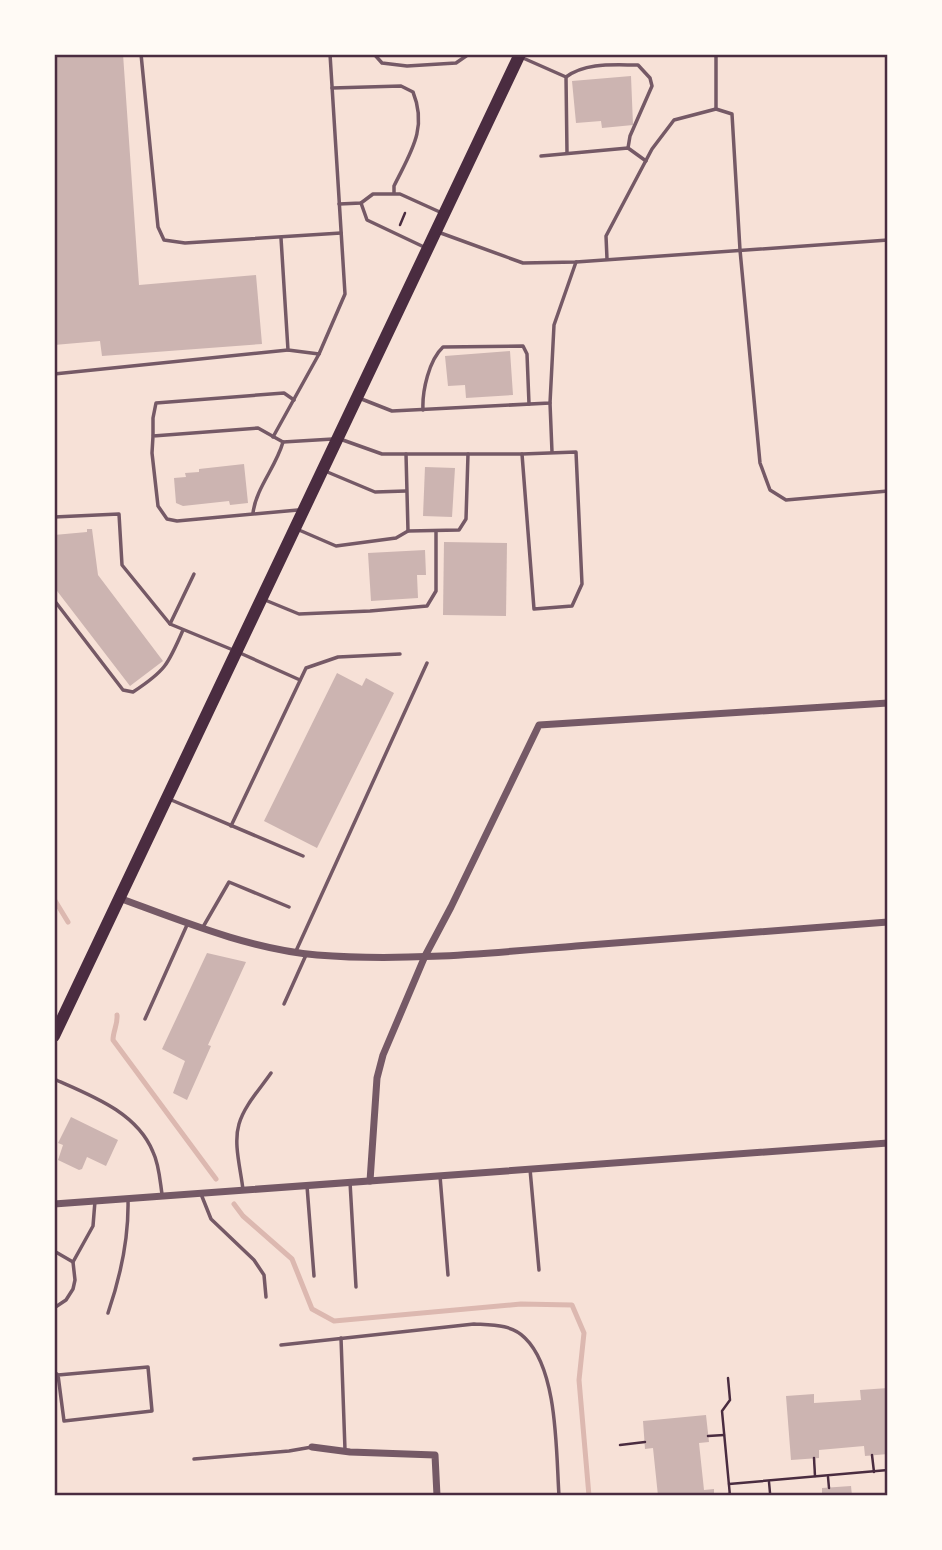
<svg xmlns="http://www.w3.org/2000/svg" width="942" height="1550" font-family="Ubuntu,sans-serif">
<rect width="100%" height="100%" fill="#f7e1d7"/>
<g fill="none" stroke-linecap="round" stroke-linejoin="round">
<g stroke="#dcb8b0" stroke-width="5">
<path d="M54,899l14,23"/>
<path d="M117,1015c1,9 -4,16 -4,25l103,139"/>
<path d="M234,1204l9,12 49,43 20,50 22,12 187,-17 51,1 12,28 -5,47 10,116"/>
</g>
</g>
<g fill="#ccb4b1">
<path d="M54,54h69l16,231 117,-10 6,69 -160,12 -2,-15 -46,4z"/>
<path d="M631,76l2,49 -31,3 -1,-7 -25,2 -4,-42z"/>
<path d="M510,351l3,44 -47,3 -1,-13 -17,1 -3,-30z"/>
<path d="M244,464l4,39 -18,2 -1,-4 -46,5 -7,-3 -2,-25 12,-1 -1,-4 14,-1v-3z"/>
<path d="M425,467l30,1 -3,49 -29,-1z"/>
<path d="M87,529h5l6,46 65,86 -33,25 -76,-99v-52l33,-3z"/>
<path d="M444,542l63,1 -1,73 -63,-1z"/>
<path d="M425,550l1,25h-9l1,23 -47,3 -3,-48z"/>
<path d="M337,673l25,13 4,-8 28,15 -77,155 -53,-27z"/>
<path d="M207,953l39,9 -38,83 3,1 -24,54 -14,-7 12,-32 -23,-12z"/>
<path d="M71,1117l47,23 -12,26 -19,-9 -5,12 -3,1 -21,-10 5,-15 -5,-2z"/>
<path d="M888,1388v66l-23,2 -1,-10 -45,4v8l-28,2 -5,-64 28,-2v9l47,-3 -1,-10z"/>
<path d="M706,1415l3,27 -10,1 5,47 10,-1v7h-56l-5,-48 -8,1 -2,-28z"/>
<path d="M851,1486l1,10h-30v-8z"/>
</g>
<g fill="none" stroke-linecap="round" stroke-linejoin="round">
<g stroke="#4a2c40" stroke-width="2.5">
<path d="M400,225l5,-12"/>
<path d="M728,1378l2,22 -8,11 8,85"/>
<path d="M708,1436l16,-1"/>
<path d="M620,1445l25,-3"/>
<path d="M872,1455l2,17"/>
<path d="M814,1458l1,18"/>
<path d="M828,1477l1,11"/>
<path d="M769,1482l1,11"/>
<path d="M729,1484l159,-14"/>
<path d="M716,1496l13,-2"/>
</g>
<g stroke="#755966" stroke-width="3.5">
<path d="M141,54l17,173 6,13 21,3 156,-10"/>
<path d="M374,54l8,9 25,3 49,-3 13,-9"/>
<path d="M716,54v55l16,5 8,136 20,213 10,27 16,10 102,-9"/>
<path d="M523,58l43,19 1,76"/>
<path d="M566,77c20,-15 48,-12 72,-12l12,13 2,8 -22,50 -2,12"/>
<path d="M332,88l69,-2 12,6c15,37 -3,61 -19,94v7"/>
<path d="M541,156l87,-8 18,13"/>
<path d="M361,203l6,17 57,27"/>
<path d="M339,204l22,-1 12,-9h27l42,19"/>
<path d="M438,232l85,31 53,-1 312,-22"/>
<path d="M607,259l-1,-23 46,-87 22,-29 42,-11"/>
<path d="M319,354l26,-60 -15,-240"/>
<path d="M54,374l234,-24"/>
<path d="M359,398l33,13 158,-8 4,-78 22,-63"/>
<path d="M550,403l2,49"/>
<path d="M423,410c-1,-19 6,-50 20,-63l80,-1 4,8 2,50"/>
<path d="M153,435v-17l3,-15 128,-10 10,7"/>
<path d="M273,437l46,-83 -31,-4 -7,-112"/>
<path d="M576,452l6,132 -10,22 -38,3 -12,-155z"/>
<path d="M406,454l2,77"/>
<path d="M468,454h54"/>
<path d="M325,471l50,21 31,-1"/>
<path d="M298,510l-121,11 -10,-2 -9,-13 -6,-53 1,-17 105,-8 25,14 50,-3"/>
<path d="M253,513c3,-25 23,-46 30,-71"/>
<path d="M54,517l65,-3 3,51 48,59 63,26"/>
<path d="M299,530l37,16 60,-8 12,-7 51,-1 7,-11 2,-65h-86l-42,-15"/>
<path d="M54,600l69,90 10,2c32,-21 35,-27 50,-62"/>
<path d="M265,600l34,14 71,-3 57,-5 9,-15v-60"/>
<path d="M170,624l24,-50"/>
<path d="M240,653l60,27"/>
<path d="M169,799l134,57"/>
<path d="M231,826l75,-158 32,-11 62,-3"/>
<path d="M203,927l26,-45 60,25"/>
<path d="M296,951l131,-288"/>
<path d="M284,1004l22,-49"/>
<path d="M145,1019l42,-94"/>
<path d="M54,1079c36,16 83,33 99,73 6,12 7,29 9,42"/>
<path d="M530,1169l9,101"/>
<path d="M440,1176l8,99"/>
<path d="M350,1182l6,105"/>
<path d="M307,1186l7,90"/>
<path d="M243,1190c-2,-20 -10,-46 -4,-66 5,-18 21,-35 32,-51"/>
<path d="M201,1194l10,25 43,41 10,15 2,22"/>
<path d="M54,1251l19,11"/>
<path d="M54,1308l12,-8 7,-11 2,-9 -2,-18 20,-36 2,-25"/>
<path d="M108,1313c13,-38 21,-74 20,-114"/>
<path d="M341,1338l4,112"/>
<path d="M281,1345l193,-21c17,1 38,0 51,14 33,32 31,113 34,158"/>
<path d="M54,1372l4,3 6,46 88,-10 -4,-44 -90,8"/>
<path d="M194,1459l95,-8 23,-4"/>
</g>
<g stroke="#755966" stroke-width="7">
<path d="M119,898c63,23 130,51 198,57 86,7 174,-2 259,-9 104,-8 208,-16 312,-24"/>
<path d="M370,1181l7,-103 6,-23 42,-99 26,-49 88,-182 349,-22"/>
<path d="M54,1204l834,-61"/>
<path d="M312,1447l38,5 85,3 2,41"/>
</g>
<path stroke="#4a2c40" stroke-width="12" d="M54,1036l466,-982"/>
</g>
<rect width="942" height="1550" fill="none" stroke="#fffaf5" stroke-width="112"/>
<rect x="56" y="56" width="830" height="1438" fill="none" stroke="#4a2c40" stroke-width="2.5"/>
</svg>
